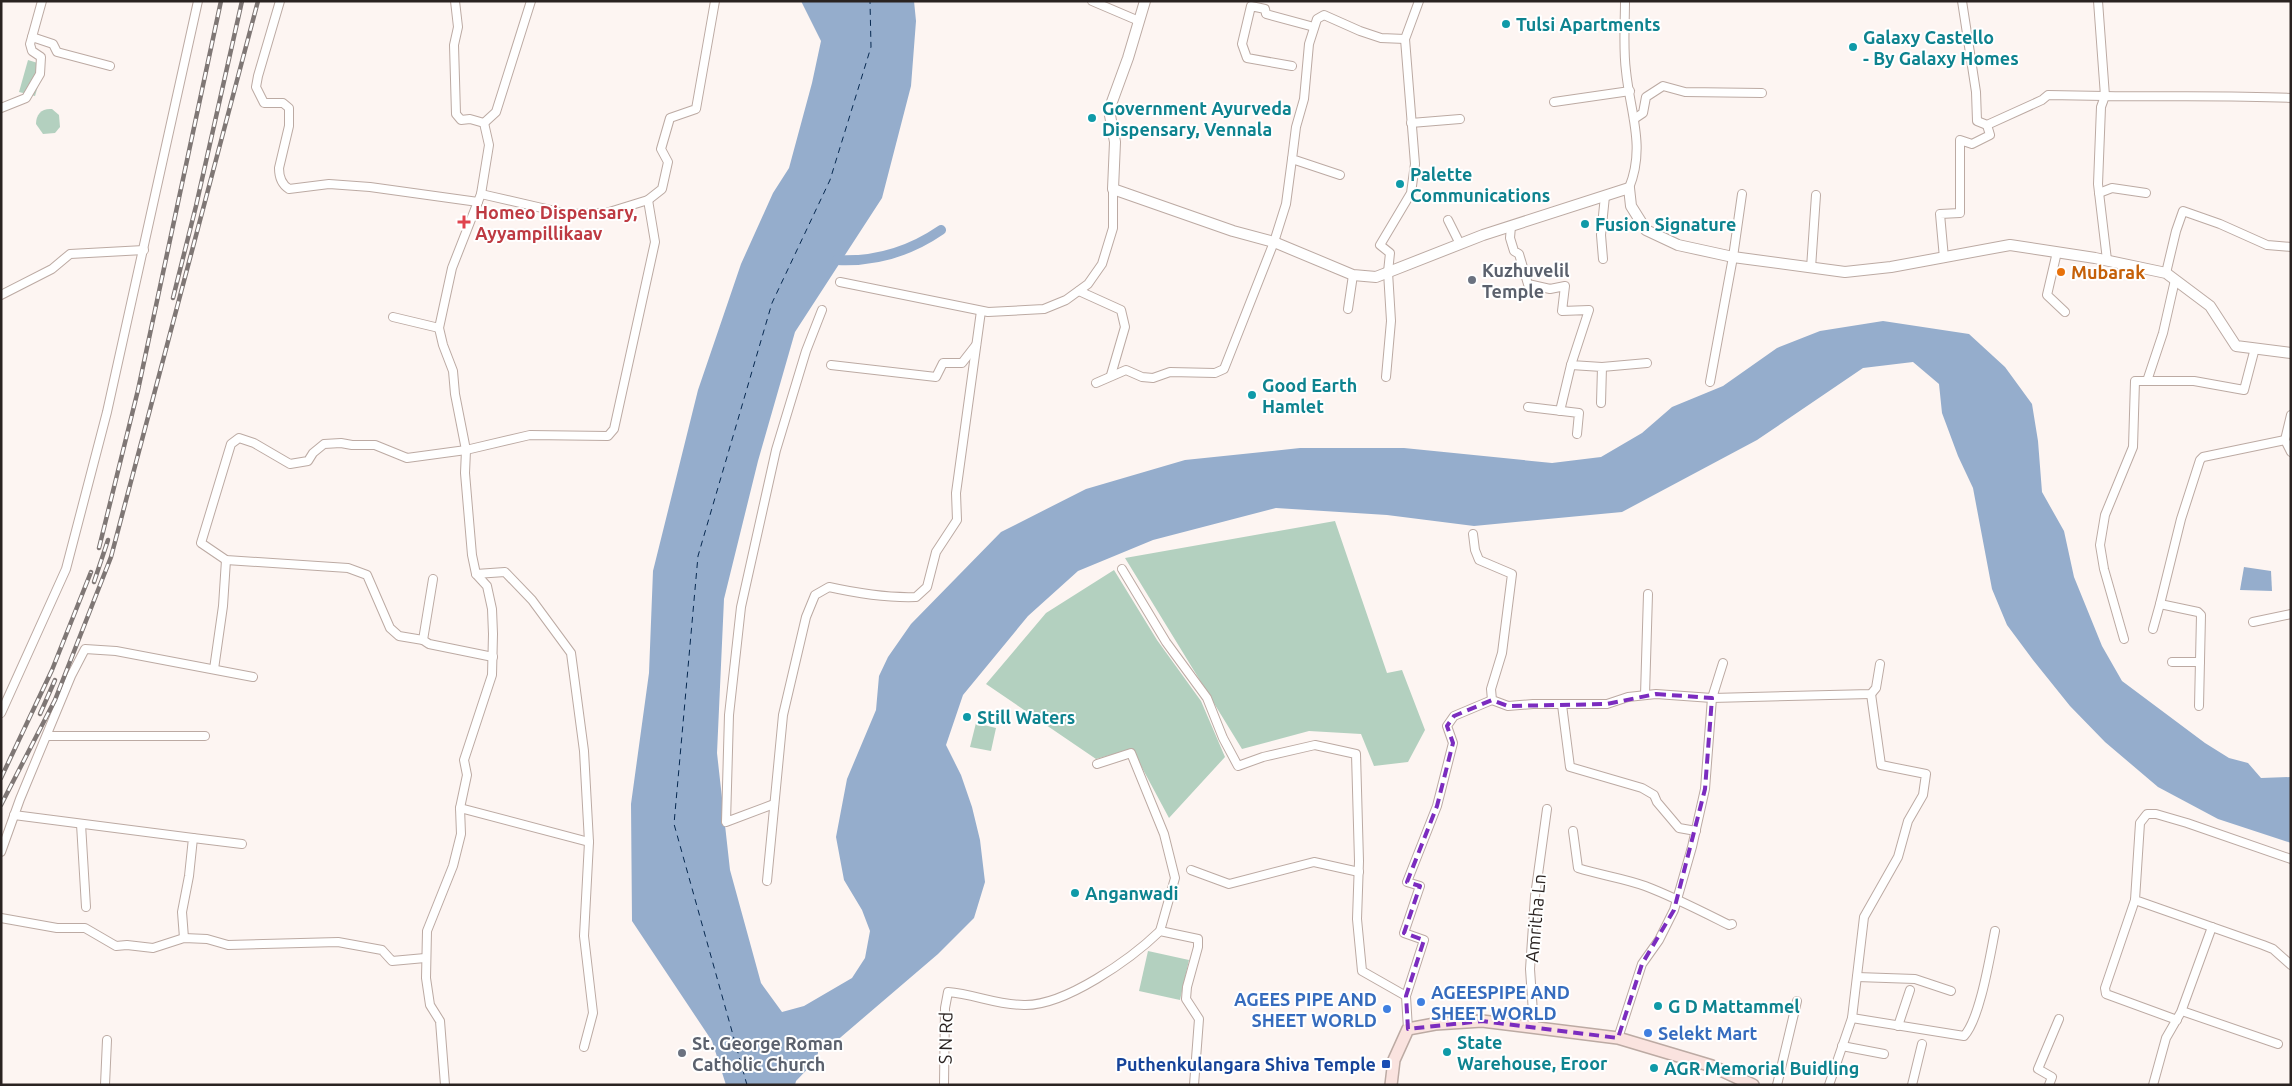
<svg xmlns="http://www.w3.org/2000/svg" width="2292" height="1086" font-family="Ubuntu,sans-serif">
<rect width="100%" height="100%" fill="#fdf5f2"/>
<g fill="#b3d0bf">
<path d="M28,60l16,5 -9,31 -16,-4z"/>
<path d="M52,109l7,6 1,12 -5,6 -12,1 -7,-10c0,-10 6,-16 16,-15z"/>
<path d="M1335,521l52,152 15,-3 23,60 -17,32 -34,4 -13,-32 -52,-3 -67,18 -117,-191z"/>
<path d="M1114,570l43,70 44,61 24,56 -56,61 -37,-69 -36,10 -110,-75 60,-71z"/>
<path d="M976,723l20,5 -5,23 -21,-4z"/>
<path d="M1148,951l41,9 -9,40 -41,-9z"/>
</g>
<g fill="#95adcc">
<path d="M801,1h113l2,20 -5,65 -29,112 -87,134 -37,129 -34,138 -7,154 13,117 31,113 21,29 22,-6 48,-28 13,-20 5,-27 -8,-21 -18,-30 -8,-43 11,-58 29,-69 3,-34 9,-19 23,-33 90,-92 85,-43 99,-29 115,-12h104l148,15 49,-6 41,-24 30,-26 51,-21 54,-38 43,-17 63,-10 86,13 36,33 27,37 6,37 4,51 22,39 10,46 28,69 20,35 83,62 24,15 19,5 13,15 30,-1v66l-73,-24 -60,-32 -53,-45 -35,-36 -37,-46 -26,-35 -15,-36 -19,-101 -15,-32 -16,-43 -3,-29 -26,-22 -50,6 -106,72 -135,72 -148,14 -87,-11 -111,-7 -123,32 -75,31 -50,45 -65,79 -17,50 15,30 11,32 8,33 5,42 -11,36 -36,36 -104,89 -11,-1 -4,4 -2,13 -21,22 -1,4h-69l-14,-44 -80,-120 -1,-117 18,-131 4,-102 45,-181 43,-126 32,-71 16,-25 23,-85 9,-42z"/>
<path d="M2244,567l27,4 1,20 -32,-1z"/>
</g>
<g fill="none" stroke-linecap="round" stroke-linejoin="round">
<path stroke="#95adcc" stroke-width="10" d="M837,260c39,2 72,-8 104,-30"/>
<path stroke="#072950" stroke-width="1" stroke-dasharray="6 5" stroke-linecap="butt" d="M747,1085l-73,-261 24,-268 74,-253 58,-123 41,-133 -1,-46"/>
<g stroke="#bcaaa3" stroke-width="10">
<g id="minor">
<path d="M42,1l-10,36 21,7 4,8 53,14"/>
<path d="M280,1l-22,75 -2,11 8,16h19l6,5v18l-10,42c0,9 2,16 10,21l40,-5 41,3 108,15"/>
<path d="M1092,1l47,20"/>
<path d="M1625,1c0,23 -2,47 1,70 4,41 20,76 3,117"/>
<path d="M1962,1l14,91 1,29 10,4 55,-25 6,-5 57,1 -7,-95"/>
<path d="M1292,66l-45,-8 -5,-14 9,-38 14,3 1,5 48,13"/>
<path d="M1554,102l76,-11"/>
<path d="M1,108l25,-10 14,-24 1,-17 -9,-6 -2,-7 2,-7"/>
<path d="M1634,119l9,-6 3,-16 17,-11 22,6 77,1"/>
<path d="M484,123l12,-11 35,-111"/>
<path d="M1411,123l49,-4"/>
<path d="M1340,175l-48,-16 4,-32 8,-28 5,-55 8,-25 7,-4 36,16 21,7 24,1"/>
<path d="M2099,193l13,-5 34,5"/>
<path d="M481,194l87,20 38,-1 42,-13 14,-11 6,-27 -7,-13 9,-31 26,-9 19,-108"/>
<path d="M1448,220l12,24"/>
<path d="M1511,226l-1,12 4,13 5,3 9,30 22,5 15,-3 -3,25 27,-1 -18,55 31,2 -1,36"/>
<path d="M2057,252l-10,43 18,17"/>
<path d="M1944,258l-4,-44 20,-1v-73l12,4 18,-9 -3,-10"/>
<path d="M1603,259l-2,-24 4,-39"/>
<path d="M2107,260l-9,-76 3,-77 4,-11c62,1 124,-1 186,2"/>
<path d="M1811,268l5,-73"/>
<path d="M2166,273l10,-42 7,-20 37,13 47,21 24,2"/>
<path d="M840,282l148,30 56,-3 22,-9 22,-16 14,-20 11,-36v-39"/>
<path d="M1079,291l42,19 4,17 -14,48"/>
<path d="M1,295l51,-26 18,-15 74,-4"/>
<path d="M1348,309l5,-34"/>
<path d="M393,317l46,11"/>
<path d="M831,365l105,12 7,-14h19l14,-18"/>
<path d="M1602,367l45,-4"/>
<path d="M1386,377l5,-56 -3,-49 2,-19 -10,-8 31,-52 4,-29 -10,-125 14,-38"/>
<path d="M2147,381l16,-48 12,-53"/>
<path d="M1710,382l23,-125 9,-63"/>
<path d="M1096,383l30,-13 16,7 11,1 17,-6 45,1 9,-4 50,-127 12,-38 6,-45"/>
<path d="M1528,407l51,6 -2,21"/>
<path d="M1560,411l11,-46"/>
<path d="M2291,415l-6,25 6,12"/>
<path d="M1473,534l2,16 4,10 33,14 -10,79 -11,36 1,11 16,6 25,-2h74l21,-7 28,-3 56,4 -7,91 -13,58 -18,63 -15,30 -17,24 -24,74"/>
<path d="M1122,569l44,73 41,56 16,40 15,28 25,-9 52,-12 41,9 3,107 -2,58 5,52 44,25 2,33"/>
<path d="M476,574l29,-2 27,28 39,53 13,98 5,91 -5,94 9,77 -9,34"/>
<path d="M433,579l-10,61 6,4 64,13"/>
<path d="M2253,622l38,-8"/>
<path d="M2153,629l7,-25"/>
<path d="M2124,639l-20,-70 -4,-24 5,-30 28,-68 2,-66h59l50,9 11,-42"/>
<path d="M423,640l-24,-4 -9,-8 -23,-53 -19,-7 -122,-8 -25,-17 30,-99 8,-6 15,5 36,21 18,-3 5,-8 11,-9 17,-1 11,2h23l32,13 59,-8 64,-15 78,1 6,-7 41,-187 -7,-42"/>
<path d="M2172,662h28"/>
<path d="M1723,663l-11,35 159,-4 5,-6 4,-24"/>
<path d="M214,669l9,-63 3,-46"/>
<path d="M1645,695l3,-101"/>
<path d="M1562,705l8,62 72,21 12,7 3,7 22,26 17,3"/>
<path d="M2199,706l2,-91 -3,-3 -38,-8 21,-85 19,-59 3,-3 82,-17"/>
<path d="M1,713l65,-144 41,-157 91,-411"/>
<path d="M47,736h158"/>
<path d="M1097,764l34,-11 33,81 11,44 -15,53"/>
<path d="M774,804l-48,18 3,-107 12,-108 35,-157 30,-99 16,-41"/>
<path d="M460,808l129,34"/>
<path d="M14,815l179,23 -4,38 -7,36 2,26"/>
<path d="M81,824l5,83"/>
<path d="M1573,831l5,37c22,7 45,10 67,18 29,11 56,25 84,39l3,-1"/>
<path d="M193,838l49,6"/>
<path d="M1,852l19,-53 51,-123 14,-27 31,2 137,26"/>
<path d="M2291,859l-104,-36 -31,-9h-9l-7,9 -5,77 128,45 10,4 18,16"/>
<path d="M1191,870l38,14 85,-22 45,10"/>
<path d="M767,881l16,-166 23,-98 9,-22 14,-8c27,6 59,11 87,10l11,-10 9,-35 21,-32 -1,-27 25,-182"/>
<path d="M2135,900l-30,88 1,6 71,26"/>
<path d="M1,918l56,10h28l31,18 11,-1 26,3 31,-10 23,1 21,6 110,-3 44,8 10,11 33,-3"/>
<path d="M1857,977l58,2 36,12"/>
<path d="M1406,996l18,-56 -20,-7 16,-47 -13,-4 30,-76 16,-63 -6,-17 7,-10 38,-16"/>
<path d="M2182,1011l96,33"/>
<path d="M1852,1018l112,18c16,-17 26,-80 31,-105"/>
<path d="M1898,1026l12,-36"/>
<path d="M1534,1027l-4,-58 5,-73 12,-87"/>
<path d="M1842,1046l42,8"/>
<path d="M105,1085l2,-45"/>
<path d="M445,1085l-5,-64 -10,-16 -4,-27 1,-47 26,-65 8,-32 -1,-26 7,-33 -3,-15 28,-85 1,-41 -1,-25 -5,-23 -11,-12 -4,-19 -7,-82 1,-23 -11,-56 -2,-23 -10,-26 -4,-17 13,-60 29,-74 8,-49 -5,-22 -14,-4 -9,1 -5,-6 -2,-69 4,-18 -3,-26"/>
<path d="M944,1085l1,-77 3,-16c26,2 49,13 76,13 41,1 107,-46 136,-74l38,8v8l-11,40 -1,12 13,20 -5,66"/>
<path d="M1777,1085l20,-84"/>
<path d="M1829,1085l23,-67 12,-101 34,-60 10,-36 15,-26 3,-21 -45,-9 -10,-71"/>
<path d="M1912,1085l10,-41"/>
<path d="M2049,1085l3,-8 -14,-8 21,-50"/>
<path d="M2153,1085l13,-47 15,-26 31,-85"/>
</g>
</g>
<g stroke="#bcaaa3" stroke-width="12">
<path id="tertiary" d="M1145,1l-17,57 -19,52 6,32 -2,47 120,42 41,11 79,33 23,2 107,-42 146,-47 2,18 15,24 32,15 55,12 112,15 46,-5 119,-22 85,13 71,15 44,33 26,40 55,7"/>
</g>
<g stroke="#bcaaa3" stroke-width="14">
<path id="secondary" d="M1391,1085l3,-25 14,-31 27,-5 47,-3 136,17 94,28 41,19"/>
</g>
<use href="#minor" stroke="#fff" stroke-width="8"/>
<use href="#tertiary" stroke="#fff" stroke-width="10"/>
<use href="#secondary" stroke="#fae3df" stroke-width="11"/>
<g stroke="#7f7775" stroke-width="4.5">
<g id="rail">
<path d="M173,298l23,-92 46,-205"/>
<path d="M99,548l39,-158 83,-389"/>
<path d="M94,582l14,-42"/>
<path d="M40,714l15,-34"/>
<path d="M1,778l51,-108 39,-98"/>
<path d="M1,805l54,-105 56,-143 147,-556"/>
</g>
</g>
<use href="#rail" stroke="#fff" stroke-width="2.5" stroke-dasharray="8" stroke-linecap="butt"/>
</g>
<path fill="none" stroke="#7b2cbf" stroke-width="4" stroke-dasharray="10 6" stroke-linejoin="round" d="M1656,694l56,4 -7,91 -31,121 -32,54 -24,74 -136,-17 -74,8 -2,-33 18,-56 -20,-7 16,-47 -13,-4 30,-76 16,-63 -6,-17 7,-10 38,-16 16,6 99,-2z"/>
<g fill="#0f9aa8" stroke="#fff" stroke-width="2">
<circle cx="1506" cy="24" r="5"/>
<circle cx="1853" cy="47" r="5"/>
<circle cx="1092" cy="118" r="5"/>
<circle cx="1400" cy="184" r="5"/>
<circle cx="1585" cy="224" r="5"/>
<circle cx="1252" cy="395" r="5"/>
<circle cx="967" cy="717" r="5"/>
<circle cx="1075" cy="893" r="5"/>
<circle cx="1658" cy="1006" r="5"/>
<circle cx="1447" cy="1052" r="5"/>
<circle cx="1654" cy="1068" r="5"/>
</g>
<path fill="#e0444e" stroke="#fff" stroke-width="2" d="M461.5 214.5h5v5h5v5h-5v5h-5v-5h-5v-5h5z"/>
<circle fill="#e8710a" stroke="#fff" stroke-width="2" cx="2061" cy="272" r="5"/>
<g fill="#6b7280" stroke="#fff" stroke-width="2">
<circle cx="1472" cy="280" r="5"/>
<circle cx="682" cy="1053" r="5"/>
</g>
<g fill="#3f7fe0" stroke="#fff" stroke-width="2">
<circle cx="1421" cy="1002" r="5"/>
<circle cx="1387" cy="1009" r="5"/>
<circle cx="1648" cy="1033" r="5"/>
</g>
<rect fill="#1a4fb4" stroke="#fff" stroke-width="2" x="1381" y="1059" width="10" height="10" rx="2.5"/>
<g text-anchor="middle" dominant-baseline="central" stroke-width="4" stroke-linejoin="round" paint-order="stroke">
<g font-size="18" font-weight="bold" fill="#0d838f" stroke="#fff" text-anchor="start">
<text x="1516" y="24">Tulsi Apartments</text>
<text x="1863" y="37">Galaxy Castello<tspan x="1863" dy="21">- By Galaxy Homes</tspan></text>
<text x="1102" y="108">Government Ayurveda<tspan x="1102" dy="21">Dispensary, Vennala</tspan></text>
<text x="1410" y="174">Palette<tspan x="1410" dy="21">Communications</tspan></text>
<text x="1595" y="224">Fusion Signature</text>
<text x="1262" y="385">Good Earth<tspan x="1262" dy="21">Hamlet</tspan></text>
<text x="977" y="717">Still Waters</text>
<text x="1085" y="893">Anganwadi</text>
<text x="1668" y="1006">G D Mattammel</text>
<text x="1457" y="1042">State<tspan x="1457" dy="21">Warehouse, Eroor</tspan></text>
<text x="1664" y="1068">AGR Memorial Buidling</text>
</g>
<g font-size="18" font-weight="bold" fill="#be3a42" stroke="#fff" text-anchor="start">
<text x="475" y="212">Homeo Dispensary,<tspan x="475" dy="21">Ayyampillikaav</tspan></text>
</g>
<g font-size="18" font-weight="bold" fill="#5b616d" stroke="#fff" text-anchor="start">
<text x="1482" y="270">Kuzhuvelil<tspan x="1482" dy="21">Temple</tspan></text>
<text x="692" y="1043">St. George Roman<tspan x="692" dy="21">Catholic Church</tspan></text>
</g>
<g font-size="18" font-weight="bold" fill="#c56008" stroke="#fff" text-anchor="start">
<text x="2071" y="272">Mubarak</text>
</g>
<g font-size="18" fill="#2a2321" stroke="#fff">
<text transform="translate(1535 918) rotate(-85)">Amritha Ln</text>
<text transform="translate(945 1038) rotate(-89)">S N Rd</text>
</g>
<g font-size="18" font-weight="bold" fill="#366cbe" stroke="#fff" text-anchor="start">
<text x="1431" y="992">AGEESPIPE AND<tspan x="1431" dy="21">SHEET WORLD</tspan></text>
<text x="1377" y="999" text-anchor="end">AGEES PIPE AND<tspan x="1377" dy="21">SHEET WORLD</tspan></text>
<text x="1658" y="1033">Selekt Mart</text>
</g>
<g font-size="18" font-weight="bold" fill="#164399" stroke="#fff" text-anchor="end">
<text x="1376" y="1064">Puthenkulangara Shiva Temple</text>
</g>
</g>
<rect width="2292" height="1086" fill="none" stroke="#2a2321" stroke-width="5"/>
</svg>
